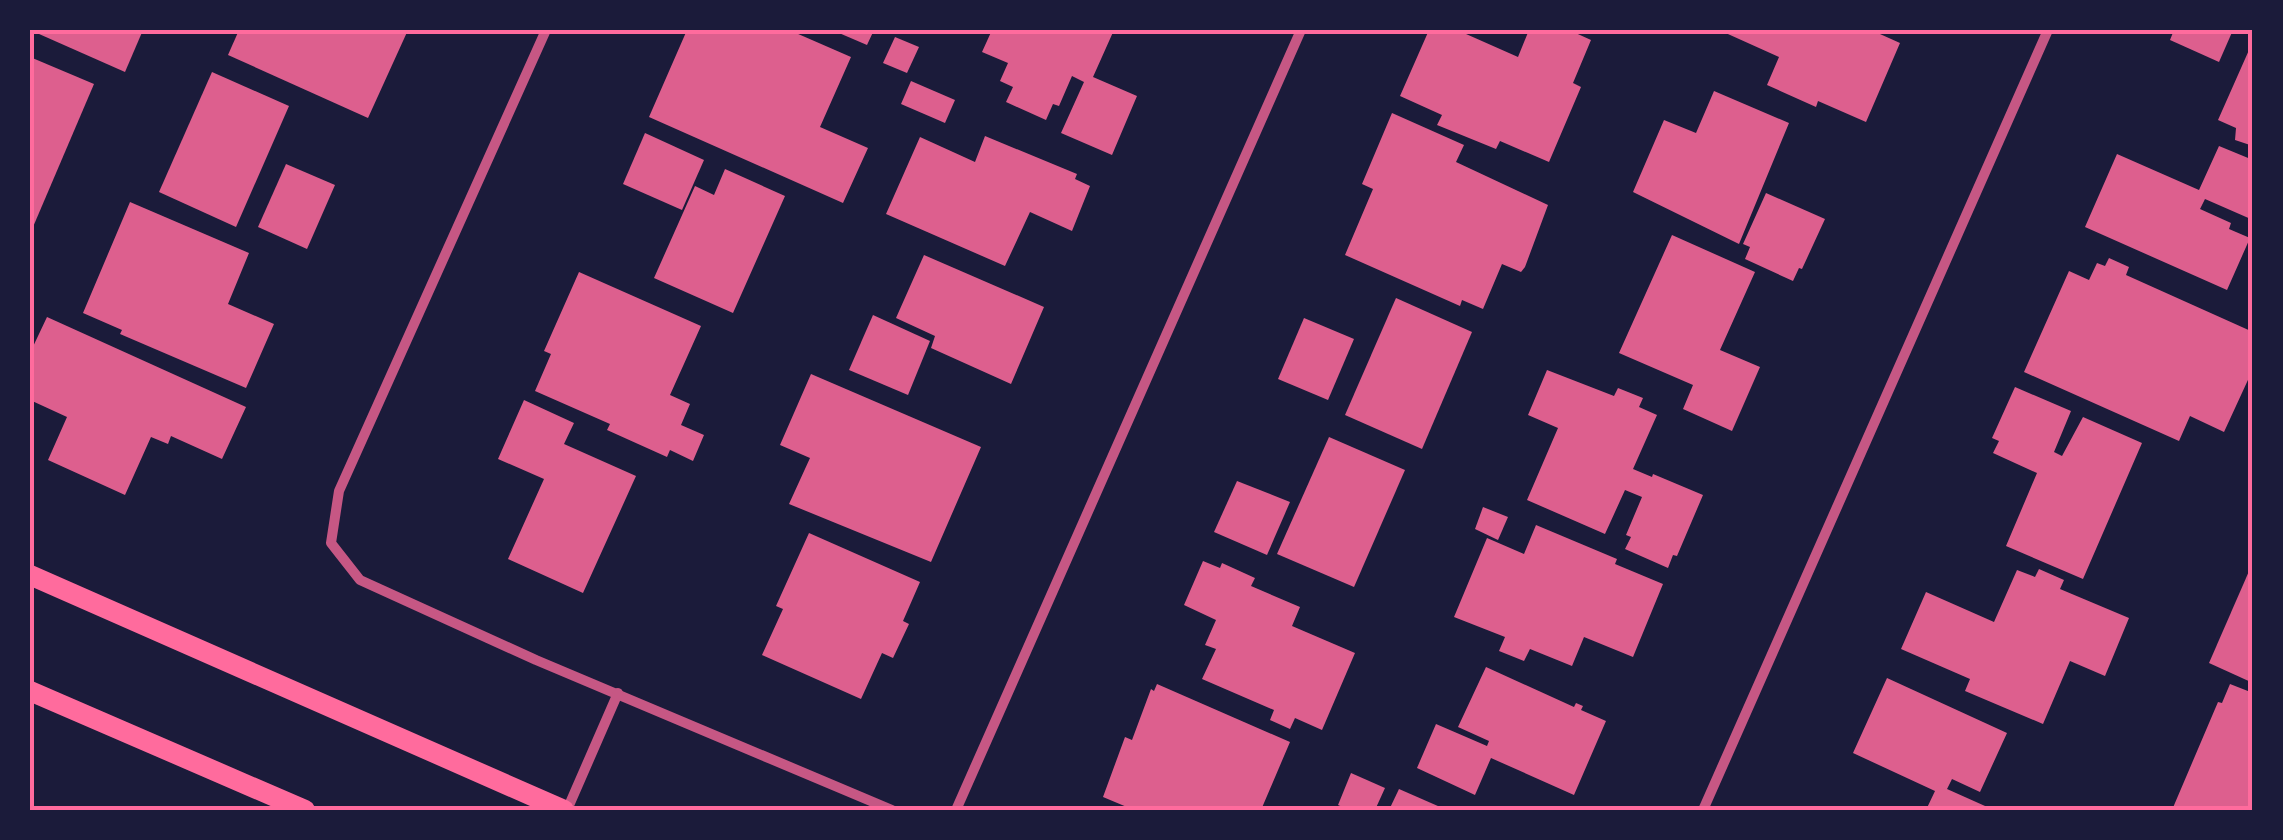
<svg xmlns="http://www.w3.org/2000/svg" width="2283" height="840" font-family="Raleway,sans-serif">
<rect width="100%" height="100%" fill="#1b1b3a"/>
<g fill="#dd5f8e">
<path d="M30,30h113l-18,42z"/>
<path d="M239,30h169l-40,88 -140,-63z"/>
<path d="M687,30h102l62,27 -31,70 48,21 -25,55 -194,-86z"/>
<path d="M832,30h42l-7,15z"/>
<path d="M992,30h122l-21,47 44,19 -25,59 -51,-22 23,-51 -12,-6 -13,30 -6,-2 -7,16 -40,-18 7,-15 -13,-6 8,-18 -26,-11z"/>
<path d="M1429,30h28l61,27 11,-27h40l22,10 -18,43 8,4 -32,75 -49,-21 -4,8 -59,-24 5,-10 -42,-19z"/>
<path d="M1719,30h152l29,13 -34,79 -48,-21 -2,6 -49,-22 12,-28z"/>
<path d="M2174,30h59l-14,32 -49,-22z"/>
<path d="M895,37l24,10 -12,26 -24,-10z"/>
<path d="M2253,41v105l-18,-6 1,-12 -18,-8z"/>
<path d="M30,57l64,27 -64,150z"/>
<path d="M212,72l77,34 -53,121 -77,-35z"/>
<path d="M911,81l44,19 -10,23 -44,-19z"/>
<path d="M1714,91l75,32 -50,121 -106,-52 31,-72 32,13z"/>
<path d="M1392,113l72,32 -8,17 92,43 -23,62 -4,5 -19,-8 -19,45 -21,-9 -2,6 -115,-51 28,-66 -11,-5z"/>
<path d="M645,133l59,27 -22,50 -59,-26z"/>
<path d="M985,136l92,38 -2,5 15,7 -18,45 -42,-19 -25,54 -119,-52 34,-77 55,25z"/>
<path d="M2219,146l34,14v60l-48,-21 -5,10 31,14 -2,6 21,9 -23,52 -142,-63 32,-73 82,36z"/>
<path d="M286,164l49,21 -28,64 -49,-22z"/>
<path d="M725,169l60,27 -52,117 -79,-35 41,-92 19,9z"/>
<path d="M1766,193l59,26 -23,50 -3,-1 -6,13 -48,-22 5,-12 -7,-3z"/>
<path d="M130,202l119,51 -21,51 46,20 -28,64 -126,-54 2,-4 -39,-17z"/>
<path d="M1672,235l83,37 -35,78 40,17 -28,64 -49,-22 10,-24 -74,-32z"/>
<path d="M924,255l120,52 -33,77 -80,-36 4,-12 -39,-18z"/>
<path d="M2109,258l20,9 -3,8 127,57v37l-29,63 -34,-16 -11,25 -155,-69 45,-101 20,9 8,-17 8,3z"/>
<path d="M579,272l122,54 -31,69 20,9 -9,21 23,10 -11,26 -23,-11 -3,7 -60,-27 3,-6 -75,-33 16,-37 -7,-3z"/>
<path d="M1396,298l76,34 -50,117 -77,-34z"/>
<path d="M873,315l57,26 -22,54 -59,-25z"/>
<path d="M47,317l199,90 -24,52 -51,-23 -3,8 -17,-7 -26,58 -77,-35 19,-43 -37,-17v-47z"/>
<path d="M1304,318l50,21 -26,61 -50,-21z"/>
<path d="M1547,370l67,26 4,-8 25,10 -4,9 18,8 -24,54 19,8 1,-3 50,21 -26,61 -4,-1 -5,13 -43,-19 6,-12 -5,-2 16,-38 -17,-7 -20,44 -78,-34 31,-72 -30,-13z"/>
<path d="M811,374l170,73 -50,115 -142,-58 21,-46 -30,-13z"/>
<path d="M2015,387l56,24 -17,41 8,4 21,-39 59,26 -59,136 -77,-33 31,-73 -44,-20 6,-12 -7,-3z"/>
<path d="M524,400l50,23 -10,21 72,32 -53,117 -75,-34 36,-80 -46,-20z"/>
<path d="M1329,437l76,33 -51,117 -77,-33z"/>
<path d="M1237,481l53,21 -23,53 -53,-23z"/>
<path d="M1483,507l25,10 -10,23 -23,-11z"/>
<path d="M1536,525l81,34 -2,5 48,20 -30,73 -49,-20 -12,29 -42,-17 -6,12 -25,-10 6,-14 -51,-20 33,-79 37,16z"/>
<path d="M809,533l111,49 -17,39 6,3 -16,34 -11,-5 -21,46 -99,-44 21,-46 -7,-3z"/>
<path d="M1203,561l17,7 2,-5 33,15 -4,8 49,21 -8,19 63,27 -33,77 -27,-12 -5,11 -20,-9 4,-10 -72,-31 14,-30 -11,-4 11,-25 -32,-15z"/>
<path d="M2253,562v121l-44,-20z"/>
<path d="M2039,569l25,11 -4,9 69,29 -24,58 -35,-15 -27,63 -78,-33 5,-12 -69,-30 25,-57 68,30 23,-52 18,7z"/>
<path d="M1486,667l88,40 2,-4 7,3 -2,4 25,11 -32,74 -83,-37 -16,37 -58,-27 19,-44 51,22 2,-5 -31,-14z"/>
<path d="M1887,678l120,55 -27,59 -28,-13 -5,10 47,21h-68l9,-19 -82,-38z"/>
<path d="M1157,684l133,58 -29,68h-127l-31,-13 22,-60 7,3 19,-51 3,2z"/>
<path d="M2230,684l23,9v117h-81l46,-108 4,1z"/>
<path d="M1351,773l34,15 -10,22h-26l-11,-5z"/>
<path d="M1399,789l48,21h-58z"/>
</g>
<g fill="none" stroke-linecap="round" stroke-linejoin="round">
<g stroke="#c65784" stroke-width="10">
<path d="M546,30l-207,461 -8,52 29,37 176,80 356,150"/>
<path d="M567,810l51,-117"/>
<path d="M956,810l345,-780"/>
<path d="M1703,810l345,-780"/>
</g>
<g stroke="#ff6b9d" stroke-width="20">
<path d="M30,575l534,235"/>
<path d="M30,691l275,119"/>
</g>
</g>
<rect width="2283" height="840" fill="none" stroke="#1b1b3a" stroke-width="65"/>
<rect x="32" y="32" width="2218" height="776" fill="none" stroke="#ff6b9d" stroke-width="4"/>
</svg>
